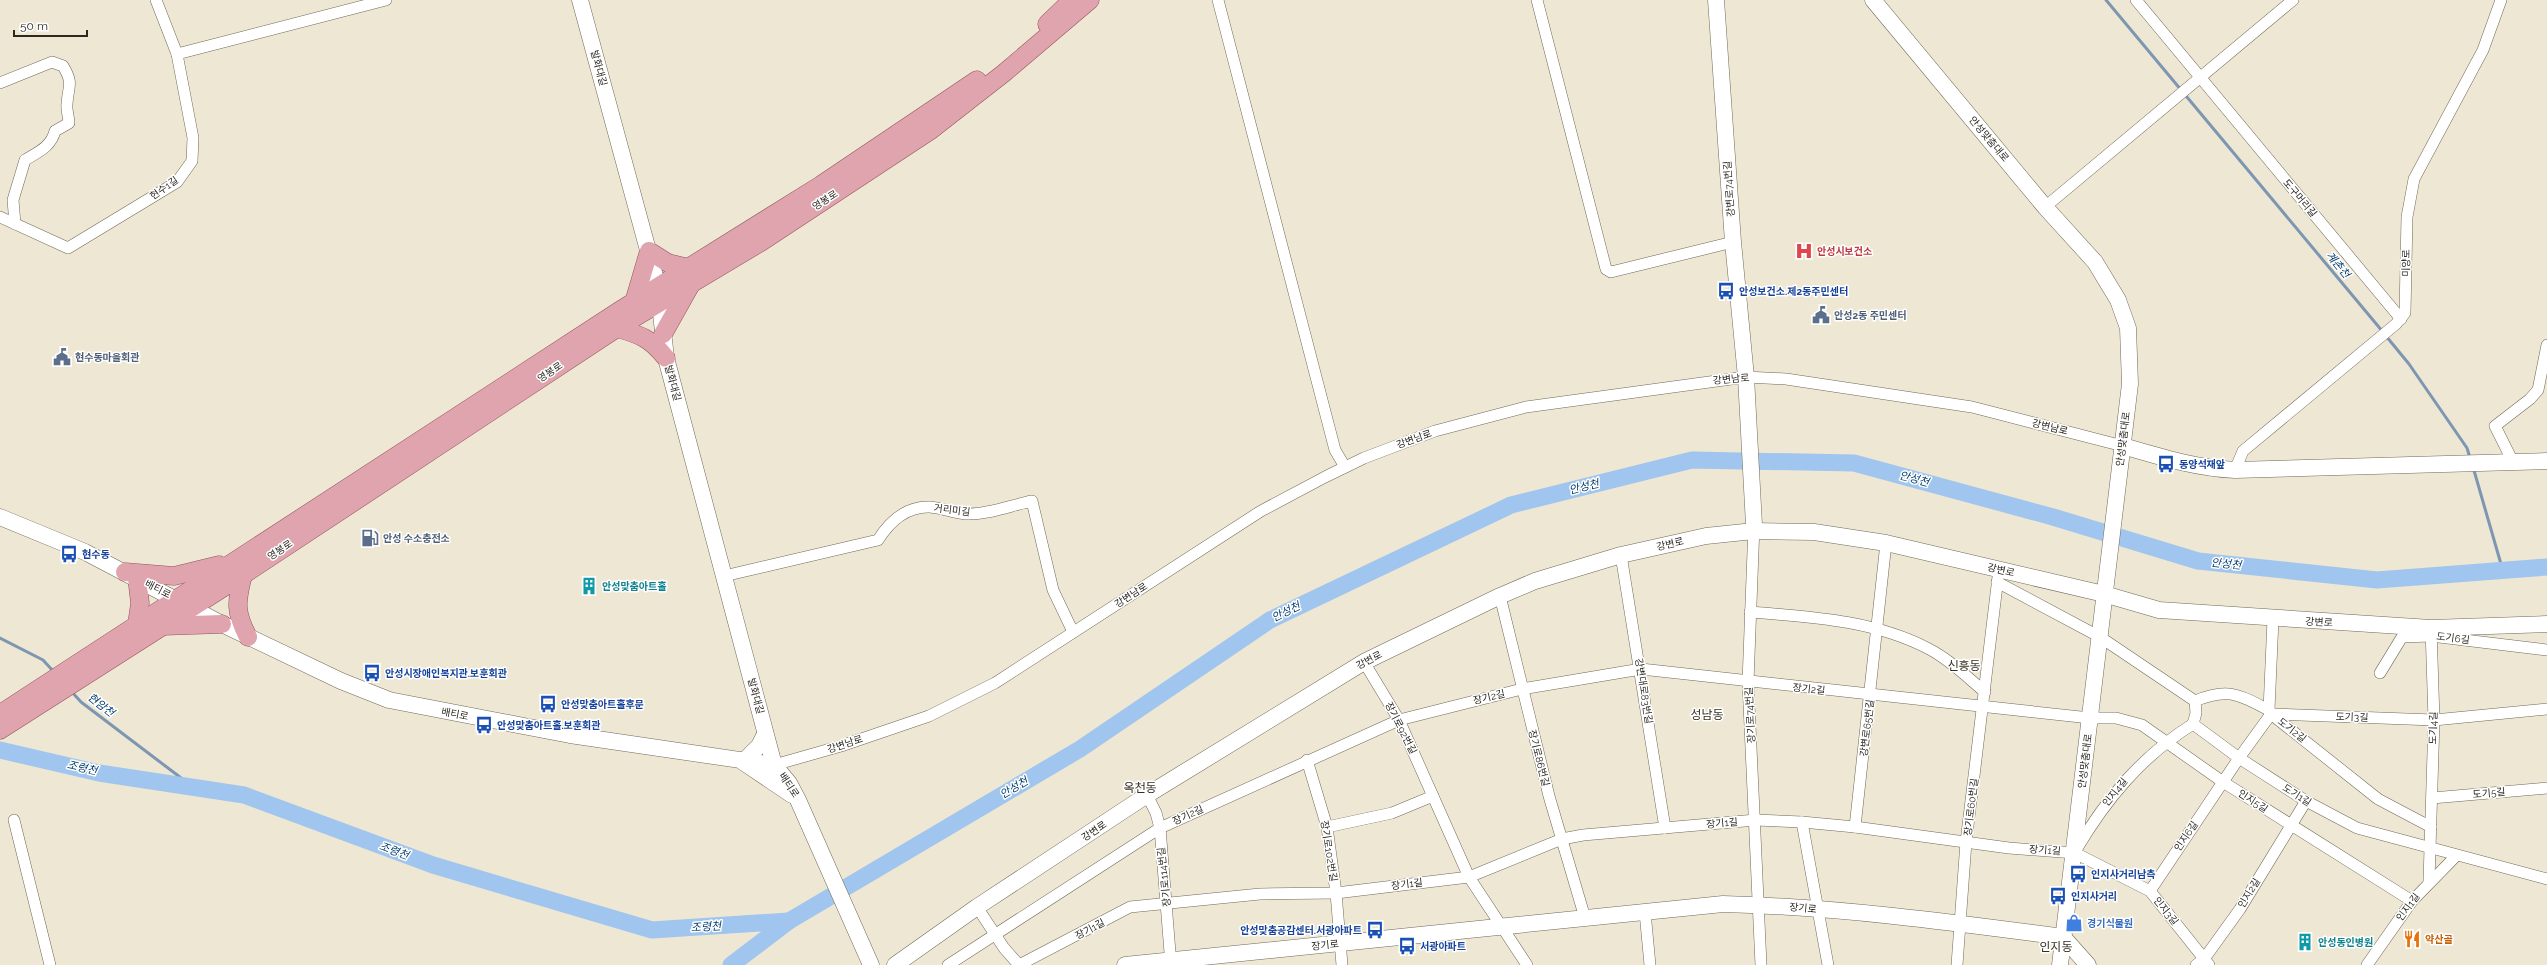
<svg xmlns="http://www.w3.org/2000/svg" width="2547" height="965" font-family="Raleway,'Noto Sans KR',sans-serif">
<rect width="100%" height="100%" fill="#eee7d3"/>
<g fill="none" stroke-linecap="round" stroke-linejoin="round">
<g stroke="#7d96b1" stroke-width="3">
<path d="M2106,0l277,332"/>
<path d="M2386,336l23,28 58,84 3,10"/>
<path d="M2473,467l30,104"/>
<path d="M0,638l43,22 11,12"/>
<path d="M71,691l10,11 112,85"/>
</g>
<g stroke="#a0c5ee" stroke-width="17">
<path d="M0,750l99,23 145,22 189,70 219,65 137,-9"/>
<path d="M731,965l58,-44 291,-172 190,-129 241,-115 181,-45 162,3 199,54 145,44 179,19 170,-13"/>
</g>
<g stroke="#706958" stroke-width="12">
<g id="street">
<path d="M1218,0l117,450 10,17"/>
<path d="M1537,0l69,269 5,3 122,-30"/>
<path d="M2136,0l265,319"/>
<path d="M177,54l209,-54"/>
<path d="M0,83l52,-21 11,4c11,18 5,20 4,38 -1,6 2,13 2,19l-14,8c-4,16 -17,21 -30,29l-12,40 2,24"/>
<path d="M2045,207l248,-207"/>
<path d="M0,217l68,31 109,-66 15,-21 1,-23 -16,-84 -21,-54"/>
<path d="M2513,462l-18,-36 35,-27 8,-9 9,-45"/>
<path d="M2235,470l8,-19 153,-127 9,-11 2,-96 7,-38 69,-129 18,-50"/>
<path d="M1754,525l-6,157 13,283"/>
<path d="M1621,555l44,273"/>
<path d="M724,576l154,-36c12,-19 28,-34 52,-33 12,1 24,6 36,7 21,1 46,-9 66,-13l21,89 20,42"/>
<path d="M1997,582l103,55 95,64 1,12 -3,11"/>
<path d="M1500,596l49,200 36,122"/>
<path d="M1750,612c61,5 124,8 179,37 20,10 39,29 56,43"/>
<path d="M1364,662l35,58 70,157 58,88"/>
<path d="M2380,673l22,-36 29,-1 116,14"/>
<path d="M2195,701c34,-14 44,-6 74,9l2,4 107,85 53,28"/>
<path d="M2269,710l4,-91"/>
<path d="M2271,714l163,6 113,-11"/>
<path d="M2193,724l46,34 67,43 51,27 190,51"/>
<path d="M1307,760l20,67 9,66 6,72"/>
<path d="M774,765l67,-19 88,-30 66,-33 266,-172 64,-34 39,-19 71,-27 91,-24 220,-30 40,2 186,28 151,39"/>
<path d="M1147,795l9,18 4,15 11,137"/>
<path d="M2432,798l115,-10"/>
<path d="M14,820l36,145"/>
<path d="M1802,822l26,143"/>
<path d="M1327,827l65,-14 41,-17"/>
<path d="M1855,827l31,-284"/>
<path d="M2076,850c30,-51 66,-94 117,-126"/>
<path d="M2429,881l5,-161 -3,-92"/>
<path d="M2150,891l89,-133 32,-44"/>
<path d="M977,907l27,41 15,17"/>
<path d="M1645,912l5,53"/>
<path d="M948,965l212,-137 239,-108 123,-31 119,-20 449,49h26l26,7 81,57 189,119"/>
<path d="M1019,965l111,-58 130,-13 76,-1 133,-16 93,-38 21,-4 173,-15 46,2 53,5 154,21 66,5 75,38 59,74"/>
<path d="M1957,965l9,-123 33,-273"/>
<path d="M2196,965l8,-6 36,-50 66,-108"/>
<path d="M2367,965l45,-64 44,-45"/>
</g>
</g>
<g stroke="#706958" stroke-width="17">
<g id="secondary">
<path d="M580,0l78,287 8,71 108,407"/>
<path d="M1716,0l17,242 13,135 8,148"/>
<path d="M1873,0l172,207 50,55 23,38 10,28 2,56 -70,581"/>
<path d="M2123,446c38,11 72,22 112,24l312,-9"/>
<path d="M0,517l85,35 137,72 119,57 48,19 181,35 204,30 15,18 9,17 73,165"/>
<path d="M765,734l-6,12 -16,16 49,33"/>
<path d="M895,965l82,-58 170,-112 217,-133 136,-66 35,-15 86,-26 85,-19 48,-5 60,1 72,11 218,51 55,16 272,18 116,-4"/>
<path d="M1125,965l598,-61c114,3 227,18 340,33l25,28"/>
</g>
</g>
<g stroke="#93525b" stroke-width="19">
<g id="primary">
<path d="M1047,24l25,-24"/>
<path d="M634,302l15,-51 19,12 21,5"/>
<path d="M617,328c24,7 33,10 49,30"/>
<path d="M663,334l27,-48"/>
<path d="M125,572l49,4 45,-11"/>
<path d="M243,575c-7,27 -8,37 5,62"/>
<path d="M137,578l3,25 -3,21"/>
<path d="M163,626l59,-2"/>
<path d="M0,714l619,-403 202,-126 156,-105"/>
<path d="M0,730l243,-155 374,-247 144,-86 170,-112 73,-57 86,-73"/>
</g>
</g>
<use href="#street" stroke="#fff" stroke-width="11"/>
<use href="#secondary" stroke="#fff" stroke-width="16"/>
<use href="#primary" stroke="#e0a4af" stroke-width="18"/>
</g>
<defs>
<g id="hospital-bare" transform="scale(1.38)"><path d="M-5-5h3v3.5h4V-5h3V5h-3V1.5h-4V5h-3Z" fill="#e0444e" stroke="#fff" stroke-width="2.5" paint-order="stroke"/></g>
<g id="bus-bare" transform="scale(1.38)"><path d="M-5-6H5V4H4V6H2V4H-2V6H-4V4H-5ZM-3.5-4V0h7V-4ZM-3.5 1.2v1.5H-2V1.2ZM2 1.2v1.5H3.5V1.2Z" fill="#1a4fb4" stroke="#fff" stroke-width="2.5" paint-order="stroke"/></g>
<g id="civic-bare" transform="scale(1.38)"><path d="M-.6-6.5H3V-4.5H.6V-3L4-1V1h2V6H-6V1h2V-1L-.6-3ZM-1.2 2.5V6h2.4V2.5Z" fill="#5c6f8a" stroke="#fff" stroke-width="2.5" paint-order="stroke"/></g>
<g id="fuel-bare" transform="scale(1.38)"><path d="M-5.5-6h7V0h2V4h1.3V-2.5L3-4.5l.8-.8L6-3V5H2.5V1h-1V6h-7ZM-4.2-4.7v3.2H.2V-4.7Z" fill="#5c6f8a" stroke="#fff" stroke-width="2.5" paint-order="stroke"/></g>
<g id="building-bare" transform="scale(1.38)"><path d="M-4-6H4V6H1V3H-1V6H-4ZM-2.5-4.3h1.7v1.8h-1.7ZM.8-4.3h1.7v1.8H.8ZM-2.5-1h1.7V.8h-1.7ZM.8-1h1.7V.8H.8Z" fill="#0f9aa8" stroke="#fff" stroke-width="2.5" paint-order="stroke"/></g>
<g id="shop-bare" transform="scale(1.38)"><path d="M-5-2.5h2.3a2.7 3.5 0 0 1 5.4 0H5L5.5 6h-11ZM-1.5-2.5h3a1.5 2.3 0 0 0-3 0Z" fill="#3f7fe0" stroke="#fff" stroke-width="2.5" paint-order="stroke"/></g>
<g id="restaurant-bare" transform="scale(1.38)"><path d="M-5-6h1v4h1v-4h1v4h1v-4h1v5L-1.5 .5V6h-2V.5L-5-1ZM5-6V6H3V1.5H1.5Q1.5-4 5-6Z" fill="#e8710a" stroke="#fff" stroke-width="2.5" paint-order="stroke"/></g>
</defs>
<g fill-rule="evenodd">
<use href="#hospital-bare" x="1804" y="251"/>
<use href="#bus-bare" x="1726" y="291"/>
<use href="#civic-bare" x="1821" y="315"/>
<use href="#civic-bare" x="62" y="357"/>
<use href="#bus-bare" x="2166" y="464"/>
<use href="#fuel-bare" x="370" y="538"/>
<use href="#bus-bare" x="69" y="554"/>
<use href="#building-bare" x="589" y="586"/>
<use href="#bus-bare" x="372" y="673"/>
<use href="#bus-bare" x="548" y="704"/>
<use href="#bus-bare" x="484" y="725"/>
<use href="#bus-bare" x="2078" y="874"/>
<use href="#bus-bare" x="2058" y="896"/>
<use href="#shop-bare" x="2074" y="923"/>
<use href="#bus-bare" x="1375" y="930"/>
<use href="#restaurant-bare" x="2412" y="939"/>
<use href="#building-bare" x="2305" y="942"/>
<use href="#bus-bare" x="1407" y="946"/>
</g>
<g text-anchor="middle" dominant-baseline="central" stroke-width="3" stroke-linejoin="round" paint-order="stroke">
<g font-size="10" fill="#2c2922" stroke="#fff">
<text transform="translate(599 68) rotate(75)">발화대길</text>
<text transform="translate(1989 139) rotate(50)">안성맞춤대로</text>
<text transform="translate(164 188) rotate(-35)">현수1길</text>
<text transform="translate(1729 189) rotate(-94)">강변로74번길</text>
<text transform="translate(2300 198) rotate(50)">도구머리길</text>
<text transform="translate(825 200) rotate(-33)">영봉로</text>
<text transform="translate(2406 263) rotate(-89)">미양로</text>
<text transform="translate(550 372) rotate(-34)">영봉로</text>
<text transform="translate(1731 379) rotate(-5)">강변남로</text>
<text transform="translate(673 383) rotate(75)">발화대길</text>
<text transform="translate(2050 427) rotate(14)">강변남로</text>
<text transform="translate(1414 439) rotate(-20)">강변남로</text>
<text transform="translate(2123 439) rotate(-83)">안성맞춤대로</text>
<text transform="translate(952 510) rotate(7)">거리미길</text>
<text transform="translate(1670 544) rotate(-13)">강변로</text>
<text transform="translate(280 550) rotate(-34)">영봉로</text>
<text transform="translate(2001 570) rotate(13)">강변로</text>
<text transform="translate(158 589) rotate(27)">배티로</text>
<text transform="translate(1131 595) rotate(-33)">강변남로</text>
<text transform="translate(2319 622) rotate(3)">강변로</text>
<text transform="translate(2453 638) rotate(7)">도기6길</text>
<text transform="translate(1369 660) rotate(-28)">강변로</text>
<text transform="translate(1809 689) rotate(6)">장기2길</text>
<text transform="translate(1644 691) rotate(81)">강변대로83번길</text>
<text transform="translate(756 696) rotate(75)">발화대길</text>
<text transform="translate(1489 697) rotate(-14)">장기2길</text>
<text transform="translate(455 714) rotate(11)">배티로</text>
<text transform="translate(1750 715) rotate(-93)">장기로74번길</text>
<text transform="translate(2352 717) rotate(2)">도기3길</text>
<text transform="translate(1401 728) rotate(63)">장기로92번길</text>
<text transform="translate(1867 728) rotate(-83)">강변로65번길</text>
<text transform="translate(2433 728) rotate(-89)">도기4길</text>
<text transform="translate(2292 730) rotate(38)">도기2길</text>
<text transform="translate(845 744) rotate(-18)">강변남로</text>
<text transform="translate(1539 758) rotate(76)">장기로86번길</text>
<text transform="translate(2085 761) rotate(-83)">안성맞춤대로</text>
<text transform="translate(789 785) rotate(56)">배티로</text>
<text transform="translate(2115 792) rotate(-51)">인지4길</text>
<text transform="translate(2489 793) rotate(-5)">도기5길</text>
<text transform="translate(2297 795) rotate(32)">도기1길</text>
<text transform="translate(2253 801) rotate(33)">인지5길</text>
<text transform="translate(1971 807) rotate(-83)">장기로60번길</text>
<text transform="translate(1188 815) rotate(-25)">장기2길</text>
<text transform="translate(1722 823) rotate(-5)">장기1길</text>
<text transform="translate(1094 831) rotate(-34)">강변로</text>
<text transform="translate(2186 836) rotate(-56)">인지6길</text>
<text transform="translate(2045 850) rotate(4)">장기1길</text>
<text transform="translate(1329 851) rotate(81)">장기로102번길</text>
<text transform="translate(1164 877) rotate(-96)">장기로114번길</text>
<text transform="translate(1407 884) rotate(-7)">장기1길</text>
<text transform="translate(2249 893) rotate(-59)">인지2길</text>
<text transform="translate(2408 907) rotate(-53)">인지1길</text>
<text transform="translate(1803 908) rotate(5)">장기로</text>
<text transform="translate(2166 911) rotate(51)">인지3길</text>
<text transform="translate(1090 929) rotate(-28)">장기1길</text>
<text transform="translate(1325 945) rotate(-6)">장기로</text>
</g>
<g font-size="10" font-weight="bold" fill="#be3a42" stroke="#fff" text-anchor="start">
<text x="1817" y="251">안성시보건소</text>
</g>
<g font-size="10" font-weight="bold" fill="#164399" stroke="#fff" text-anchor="start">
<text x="1739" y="291">안성보건소.제2동주민센터</text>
<text x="2179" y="464">동양석재앞</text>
<text x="82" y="554">현수동</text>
<text x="385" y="673">안성시장애인복지관.보훈회관</text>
<text x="561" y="704">안성맞춤아트홀후문</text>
<text x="497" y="725">안성맞춤아트홀.보훈회관</text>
<text x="2091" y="874">인지사거리남측</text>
<text x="2071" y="896">인지사거리</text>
<text x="1362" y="930" text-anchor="end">안성맞춤공감센터.서광아파트</text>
<text x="1420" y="946">서광아파트</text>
</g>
<g font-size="10" font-weight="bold" fill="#4e5e75" stroke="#fff" text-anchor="start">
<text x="1834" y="315">안성2동 주민센터</text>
<text x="75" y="357">현수동마을회관</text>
<text x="383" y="538">안성 수소충전소</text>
</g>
<g font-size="10" font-weight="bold" fill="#0d838f" stroke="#fff" text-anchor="start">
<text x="602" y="586">안성맞춤아트홀</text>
<text x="2318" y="942">안성동인병원</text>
</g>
<g font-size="10" font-weight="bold" fill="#366cbe" stroke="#fff" text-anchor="start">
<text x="2087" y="923">경기식물원</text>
</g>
<g font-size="10" font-weight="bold" fill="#c56008" stroke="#fff" text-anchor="start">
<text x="2425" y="939">약산골</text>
</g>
<g font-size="11" font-style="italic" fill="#043d6e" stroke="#fff">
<text transform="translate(2338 265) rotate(50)">계촌천</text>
<text transform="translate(1914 479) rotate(15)">안성천</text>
<text transform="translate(1584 487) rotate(-14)">안성천</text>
<text transform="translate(2226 564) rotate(6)">안성천</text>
<text transform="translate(1286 612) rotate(-26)">안성천</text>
<text transform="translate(101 705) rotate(38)">현암천</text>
<text transform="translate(82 768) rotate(13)">조령천</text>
<text transform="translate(1014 788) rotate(-31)">안성천</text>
<text transform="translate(394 851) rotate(20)">조령천</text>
<text transform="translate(706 927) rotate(-4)">조령천</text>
</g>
<g font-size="12" fill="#352f20" stroke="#fff">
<text x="1964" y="666">신흥동</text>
<text x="1707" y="715">성남동</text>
<text x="1140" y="788">옥천동</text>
<text x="2056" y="947">인지동</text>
</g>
</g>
<path d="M14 30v6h73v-6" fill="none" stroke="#2c2922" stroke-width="2"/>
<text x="20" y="30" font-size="12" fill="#2c2922" stroke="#ffffff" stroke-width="3" paint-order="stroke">50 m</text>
</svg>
